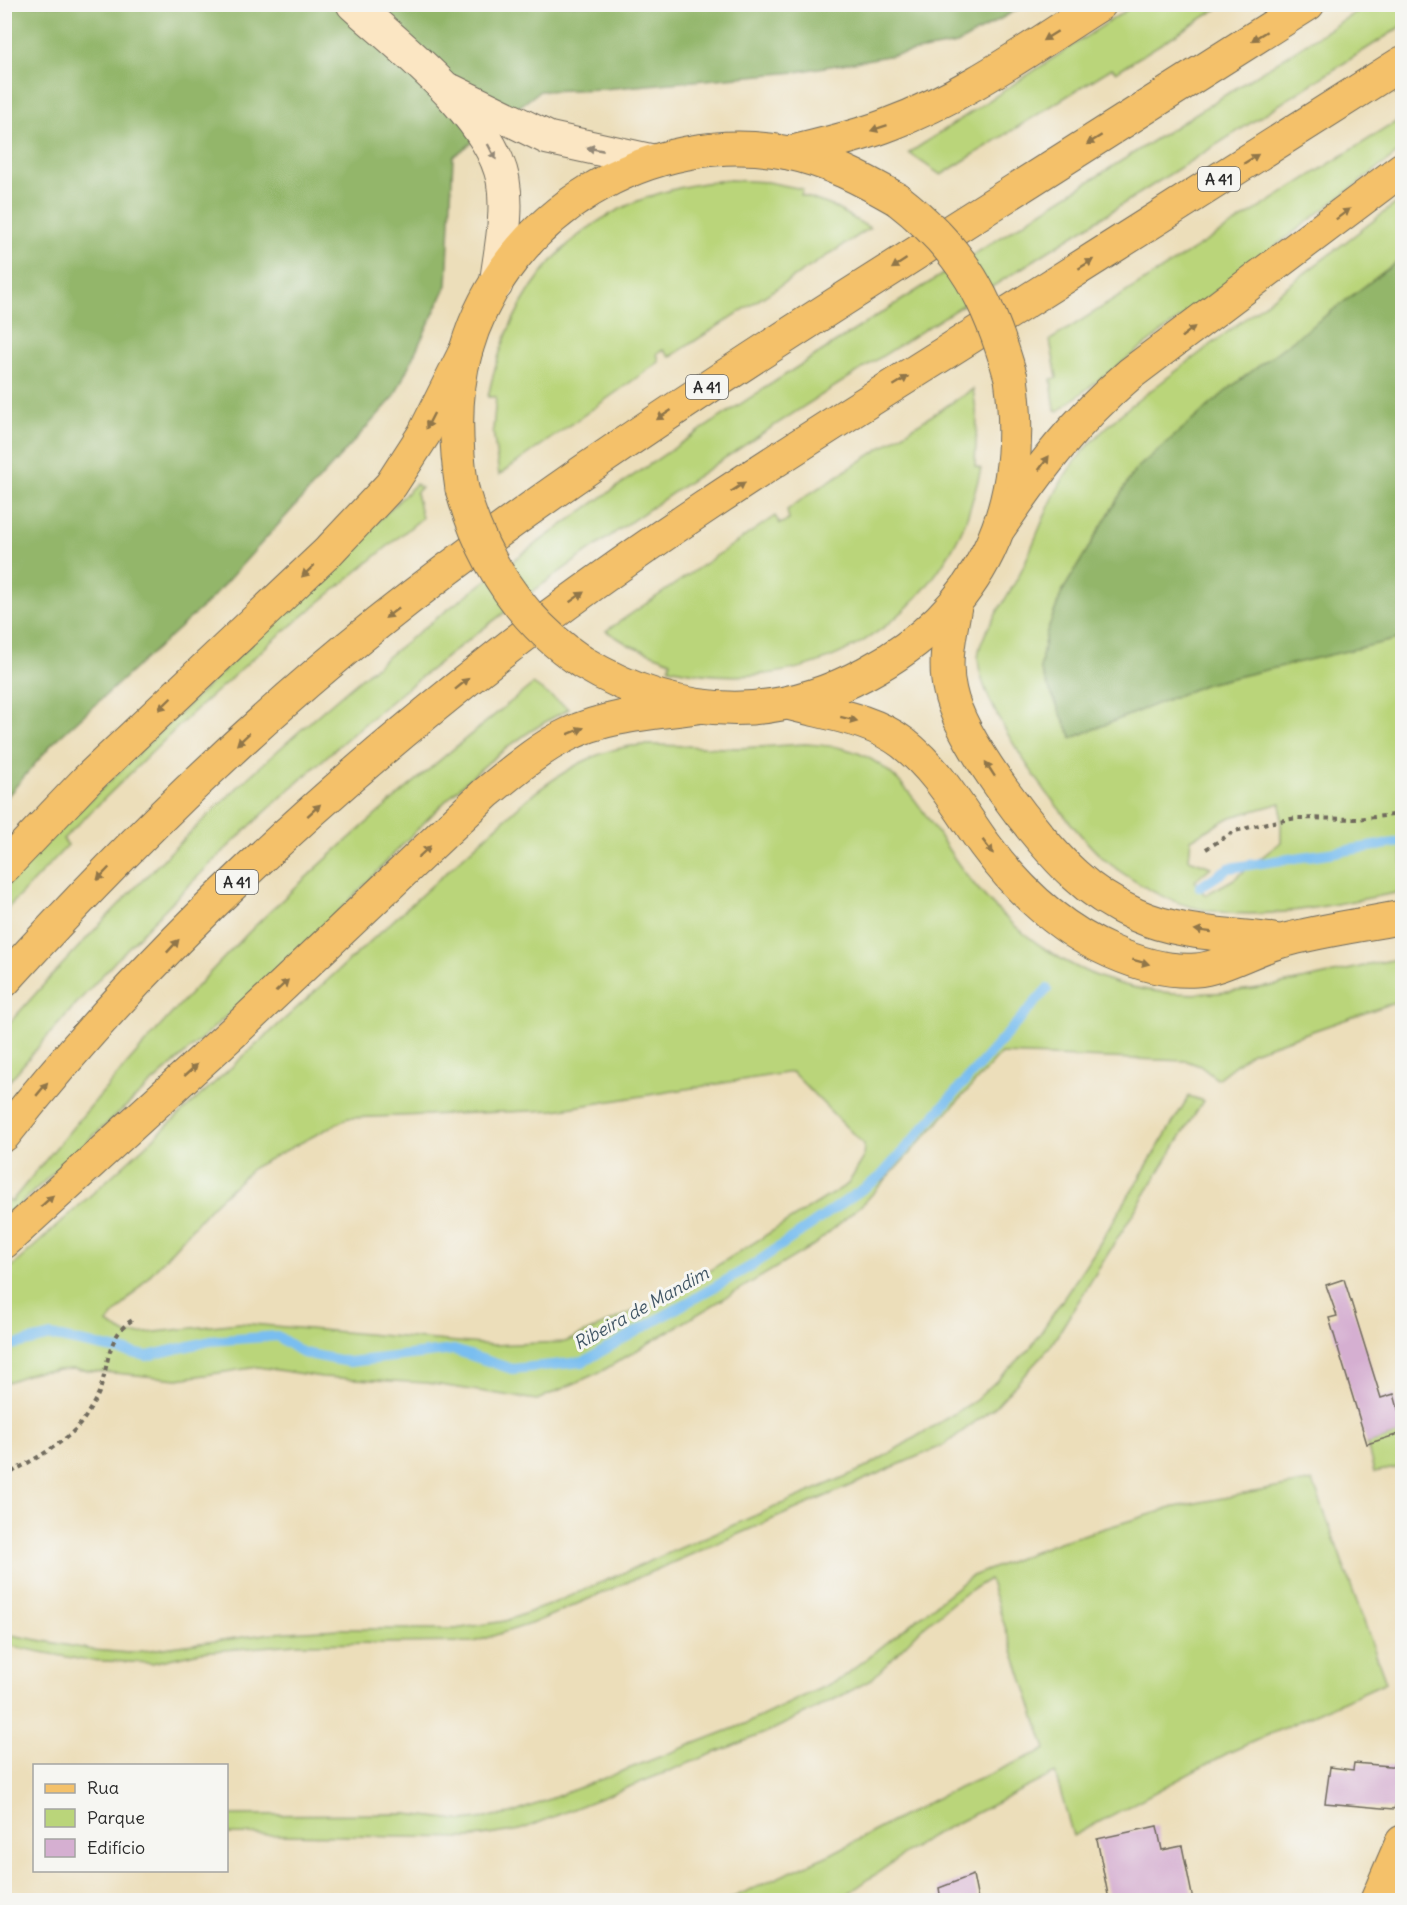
<svg xmlns="http://www.w3.org/2000/svg" width="1407" height="1905" font-family="Delius,sans-serif">
<rect width="100%" height="100%" fill="#f6f6f2"/>
<filter id="ink" filterUnits="userSpaceOnUse"><feTurbulence type="fractalNoise" baseFrequency=".0167" numOctaves="2"/><feDisplacementMap in="SourceGraphic" scale="12" xChannelSelector="R" yChannelSelector="G"/><feConvolveMatrix kernelMatrix="1 2 1 2 8 2 1 2 1" color-interpolation-filters="sRGB"/></filter>
<filter id="wash" filterUnits="userSpaceOnUse"><feTurbulence type="fractalNoise" baseFrequency=".008" numOctaves="4" result="noise"/><feDisplacementMap in="SourceGraphic" scale="24" xChannelSelector="R" yChannelSelector="G"/><feGaussianBlur stdDeviation="1.35" result="paint"/><feColorMatrix in="noise" values="0 0 0 0 0 0 0 0 0 0 0 0 0 0 0 0 0 1.4 0 .05"/><feComposite in="paint" operator="in"/></filter>
<g filter="url(#wash)">
<rect width="100%" height="100%" fill="#ecdeba"/>
<g fill="#bad57a" stroke="#728052" stroke-width="1.5" fill-rule="evenodd">
<path d="M1134,5h89l-107,67 -4,-4 -171,107 -32,-22z"/>
<path d="M1367,5h35v21c-122,78 -243,156 -366,233 -220,139 -441,275 -642,440 -142,117 -272,247 -389,387v-58c106,-120 219,-234 342,-338 181,-151 378,-278 577,-404 148,-93 295,-188 443,-281z"/>
<path d="M1402,118v32l-344,261 -3,-1 -4,-31 6,-1 -7,-38z"/>
<path d="M729,180l38,2 36,7 -2,6 31,11 38,22 -200,129 -7,-7 -6,3 2,9 -160,113 -6,-45 3,-33h-8c27,-131 108,-205 241,-217z"/>
<path d="M1402,199v59l-171,129 -96,83 -73,122 -16,42 -6,35 32,69 134,-54 196,-46v254c-67,11 -138,32 -206,16 -34,-8 -63,-26 -91,-48 -35,-30 -136,-162 -126,-209 4,-20 28,-53 38,-72 16,-30 25,-62 41,-91 16,-32 45,-58 71,-81zM1281,803v39l-47,37 -29,16 -10,-14 16,-14 -22,-8 2,-20 40,-22z"/>
<path d="M973,389l4,28 -2,49 6,3c-6,22 -11,45 -21,65 -56,113 -170,162 -291,134l2,-7 -42,-16 -23,-14 169,-115 5,8 9,-4 -2,-10 25,-18z"/>
<path d="M416,484l5,4 -5,5 6,25 -152,125 -82,74 -125,122 5,6 -63,66v-23l46,-50z"/>
<path d="M533,684l36,25c-95,47 -162,135 -237,209 -106,103 -221,197 -327,301v-16l2,-4 4,3c78,-95 157,-189 244,-276 88,-86 182,-165 278,-242z"/>
<path d="M805,744c12,1 24,1 36,4 64,13 88,79 124,125 49,63 115,110 196,119 81,9 163,-19 241,-34v42l-150,52 -35,27 -17,-13 -13,-5 -186,-7 -136,148 -51,43 -212,126 -65,29 -110,-17 -105,-6 -64,-10 -80,12 -106,-10 -38,3 -29,11v-110l523,-475c34,-26 70,-51 115,-53 31,-1 62,3 93,3 23,0 46,-3 69,-4zM792,1072l72,73 -1,14 -15,25 -178,111 -105,47 -72,3 -254,-22 -111,12 -21,-12 105,-117 42,-39 94,-49 207,-8z"/>
<path d="M1189,1096l14,5 -153,246 -55,60 -51,38 -411,178 -59,19 -178,2 -96,8 -48,11 -69,-3 -78,-15v-11l88,16 35,3 145,-20 67,-4h115l50,-8 44,-16 316,-137 110,-67 54,-51 65,-97z"/>
<path d="M1402,1433v34l-28,5 -7,-28z"/>
<path d="M1313,1481l73,201 -158,71 -155,83 -18,-63 -126,64 -90,63h-112l104,-46 108,-57 107,-48 -57,-170 -28,17 -41,34 -49,50 -32,17 -69,34 -250,99 -51,8 -242,-4v-19l180,-1 58,7 46,-7 234,-90 97,-46 128,-101 89,-35 116,-35z"/>
</g>
<g fill="#93b66a" stroke="#5f704a" stroke-width="1.5">
<path d="M5,5h1020l-68,39 -161,28 -193,17 -63,2 -87,66 -6,128 -53,112 -184,203 -158,144 -47,55z"/>
<path d="M1402,258v380l-196,46 -134,54 -32,-69 6,-35 16,-42 73,-122 96,-83z"/>
</g>
<g fill="none" stroke-linecap="round" stroke-linejoin="round">
<g stroke="#79bef0" stroke-width="10">
<path d="M1200,887l29,-19 173,-26"/>
<path d="M4,1347l47,-11 96,20 63,-15 67,-5 26,17 46,9 105,-12 58,19 71,-7 170,-97 127,-88 167,-188"/>
</g>
</g>
<g id="blocks">
<g fill="#d5afd1">
<path d="M1344,1279l37,119 13,-4 8,29v10l-35,11 -38,-126 8,-2 -11,-31z"/>
<path d="M1354,1763l48,4v22l-8,20 -69,-6 5,-36 23,3z"/>
<path d="M1157,1826l5,24 20,-4 11,54h-84l-12,-61z"/>
<path d="M973,1875l5,25h-37l-2,-12z"/>
</g>
</g>
</g>
<g filter="url(#ink)">
<use href="#blocks" fill-opacity="0" stroke="#6f6a5d" stroke-width="1.5"/>
<g fill="none" stroke-linecap="round" stroke-linejoin="round">
<g stroke="#6f6a5d" stroke-width="35">
<g id="secondary">
<path d="M353,4c48,44 137,111 150,176 6,34 -3,72 -7,105"/>
<path d="M452,91l96,47 105,23"/>
</g>
</g>
<g stroke="#6f6a5d" stroke-width="35">
<g id="primary">
<path d="M462,489c-7,-46 -9,-93 4,-139 39,-136 185,-224 323,-197 39,8 73,26 108,46"/>
<path d="M955,606c-5,28 -12,57 -5,85 10,49 87,150 125,184 17,16 39,30 61,40 42,19 92,19 138,25"/>
<path d="M582,662c93,56 188,63 284,11 116,-62 163,-166 145,-295"/>
<path d="M792,704c37,10 80,15 111,39 36,28 56,66 82,102 34,46 74,84 127,107 25,11 56,20 84,18 24,-1 61,-23 86,-29 39,-11 81,-16 120,-24"/>
<path d="M1377,1900l25,-58"/>
</g>
</g>
<g stroke="#6f6a5d" stroke-width="35">
<g id="highway">
<path d="M789,153c34,-9 69,-16 101,-29 75,-28 142,-77 210,-120"/>
<path d="M999,528c41,-60 75,-106 131,-154l272,-205"/>
<path d="M4,867l82,-86 241,-228 64,-68 33,-51 42,-84"/>
<path d="M4,981c116,-128 239,-250 374,-358 146,-116 301,-218 458,-319 157,-101 315,-200 472,-300"/>
<path d="M4,1135c141,-179 312,-337 491,-477 156,-123 327,-227 494,-333 138,-87 276,-175 413,-262"/>
<path d="M4,1242l236,-216 246,-233c26,-21 53,-45 83,-59 39,-19 87,-21 128,-27"/>
</g>
</g>
<g stroke="#6f6a5d" stroke-width="4" stroke-dasharray="4.5 4.5" stroke-linecap="butt">
<path d="M1206,849l29,-18 32,-8 30,-5 60,1 45,-5"/>
<path d="M4,1477c27,-17 65,-34 82,-61 5,-9 12,-19 15,-29 8,-26 7,-53 33,-68"/>
</g>
<use href="#secondary" stroke="#fbe6c3" stroke-width="33"/>
<use href="#primary" stroke="#f4c16a" stroke-width="33"/>
<use href="#highway" stroke="#f4c16a" stroke-width="33"/>
<g stroke="#6f6a5d" stroke-width="35" stroke-linecap="butt">
<g id="primary-bridge">
<path d="M897,199c66,51 92,100 114,179"/>
<path d="M462,489c20,72 58,131 120,173"/>
</g>
</g>
<use href="#primary-bridge" stroke="#f4c16a" stroke-width="33"/>
</g>
<defs><path id="oneway-solid" d="M-6-.8H1V-3.2L6.5 0L1 3.2V.8H-6Z" transform="scale(1.5)"/></defs>
<g fill="#90764a">
<use href="#oneway-solid" transform="translate(1050 36) rotate(148)"/>
<use href="#oneway-solid" transform="translate(1259 36) rotate(148)"/>
<use href="#oneway-solid" transform="translate(879 128) rotate(161)"/>
<use href="#oneway-solid" transform="translate(1094 140) rotate(148)"/>
<use href="#oneway-solid" transform="translate(1251 159) rotate(-32)"/>
<use href="#oneway-solid" transform="translate(1343 214) rotate(-37)"/>
<use href="#oneway-solid" transform="translate(899 264) rotate(147)"/>
<use href="#oneway-solid" transform="translate(1086 264) rotate(-32)"/>
<use href="#oneway-solid" transform="translate(1188 332) rotate(-38)"/>
<use href="#oneway-solid" transform="translate(901 381) rotate(-32)"/>
<use href="#oneway-solid" transform="translate(664 415) rotate(147)"/>
<use href="#oneway-solid" transform="translate(430 421) rotate(117)"/>
<use href="#oneway-solid" transform="translate(1044 463) rotate(-54)"/>
<use href="#oneway-solid" transform="translate(738 487) rotate(-34)"/>
<use href="#oneway-solid" transform="translate(308 571) rotate(137)"/>
<use href="#oneway-solid" transform="translate(577 597) rotate(-35)"/>
<use href="#oneway-solid" transform="translate(392 613) rotate(142)"/>
<use href="#oneway-solid" transform="translate(462 684) rotate(-39)"/>
<use href="#oneway-solid" transform="translate(165 704) rotate(136)"/>
<use href="#oneway-solid" transform="translate(849 719) rotate(14)"/>
<use href="#oneway-solid" transform="translate(576 731) rotate(-22)"/>
<use href="#oneway-solid" transform="translate(243 739) rotate(137)"/>
<use href="#oneway-solid" transform="translate(990 769) rotate(-123)"/>
<use href="#oneway-solid" transform="translate(314 810) rotate(-42)"/>
<use href="#oneway-solid" transform="translate(988 847) rotate(53)"/>
<use href="#oneway-solid" transform="translate(424 852) rotate(-43)"/>
<use href="#oneway-solid" transform="translate(103 874) rotate(134)"/>
<use href="#oneway-solid" transform="translate(1203 931) rotate(-173)"/>
<use href="#oneway-solid" transform="translate(173 946) rotate(-47)"/>
<use href="#oneway-solid" transform="translate(1141 962) rotate(15)"/>
<use href="#oneway-solid" transform="translate(282 986) rotate(-43)"/>
<use href="#oneway-solid" transform="translate(191 1070) rotate(-42)"/>
<use href="#oneway-solid" transform="translate(42 1089) rotate(-50)"/>
<use href="#oneway-solid" transform="translate(47 1201) rotate(-42)"/>
</g>
<g fill="#938877">
<use href="#oneway-solid" transform="translate(595 149) rotate(-169)"/>
<use href="#oneway-solid" transform="translate(492 152) rotate(62)"/>
</g>
</g>
<g text-anchor="middle" dominant-baseline="central" stroke-width="6" stroke-linejoin="round" paint-order="stroke">
<g fill="#f6f6f2" stroke="#686867" stroke-width="1.5">
<rect x="1198" y="167" width="42" height="24" rx="4.5"/>
<rect x="686" y="375" width="42" height="24" rx="4.5"/>
<rect x="216" y="870" width="42" height="24" rx="4.5"/>
</g>
<g font-size="15" font-weight="bold" fill="#2b2b2b">
<text x="1219" y="179">A 41</text>
<text x="707" y="387">A 41</text>
<text x="237" y="882">A 41</text>
</g>
<g font-size="18" font-style="italic" fill="#425766" stroke="#f6f6f2">
<text transform="translate(641 1308) rotate(-29)">Ribeira de Mandim</text>
</g>
</g>
<rect width="1407" height="1905" fill="none" stroke="#f6f6f2" stroke-width="24"/>
<rect x="33" y="1764" width="195" height="108" fill="#f6f6f2" stroke="#a5a5a2" stroke-width="1.5"/>
<rect x="45" y="1784" width="30" height="9" fill="#f4c16a" stroke="#a5a5a2" stroke-width="1.5"/>
<text x="87" y="1794" font-size="18" fill="#2b2b2b">Rua</text>
<rect x="45" y="1809" width="30" height="18" fill="#bad57a" stroke="#a5a5a2" stroke-width="1.5"/>
<text x="87" y="1824" font-size="18" fill="#2b2b2b">Parque</text>
<rect x="45" y="1839" width="30" height="18" fill="#d5afd1" stroke="#a5a5a2" stroke-width="1.5"/>
<text x="87" y="1854" font-size="18" fill="#2b2b2b">Edifício</text>
</svg>
